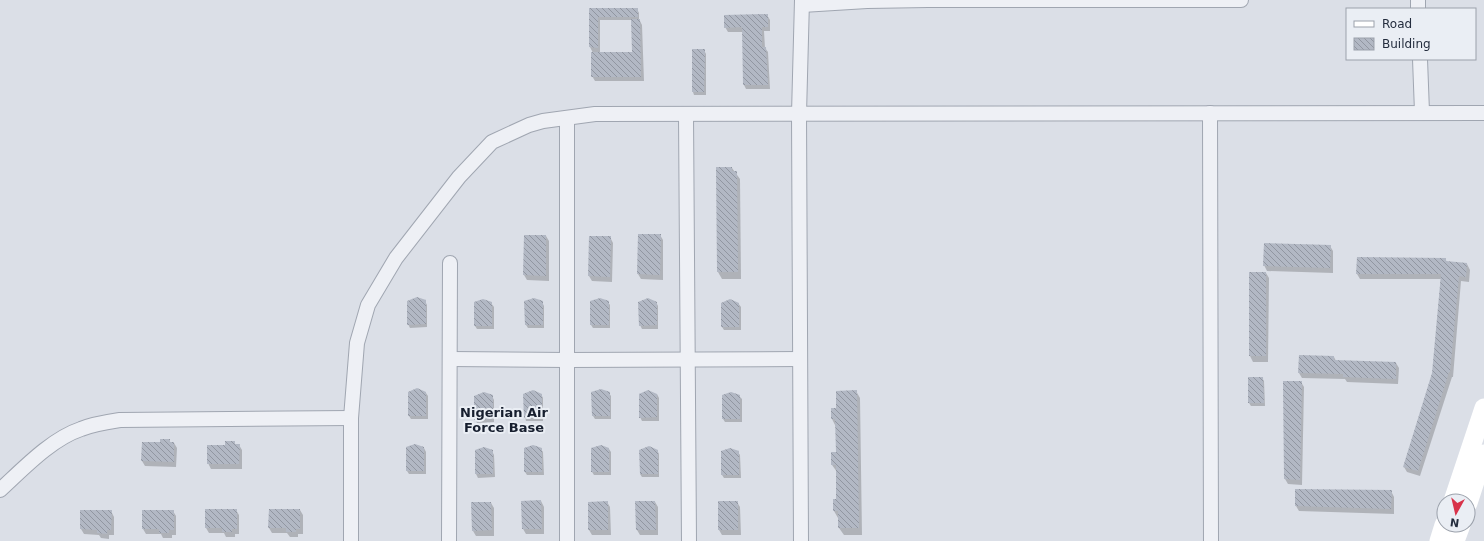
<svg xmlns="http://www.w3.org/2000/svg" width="1484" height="541" font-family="'DejaVu Sans',sans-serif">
<defs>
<pattern id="building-back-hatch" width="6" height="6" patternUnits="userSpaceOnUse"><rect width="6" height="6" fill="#b2b8c4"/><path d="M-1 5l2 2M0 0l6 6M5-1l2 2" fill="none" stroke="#9196a1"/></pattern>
</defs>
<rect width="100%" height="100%" fill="#dbdfe7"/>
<g fill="#0003" fill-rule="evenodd">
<path d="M590,9h47l2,4v6l3,6 2,56h-49l-3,-5 1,-23 -3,-6zM600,20h32l1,32 -33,1z"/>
<path d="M767,15l3,5v11h-6l1,17 3,4 2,37h-24l-2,-4 -1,-53h-15l-3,-5z"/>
<path d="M704,50l2,4v41h-12l-1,-3z"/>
<path d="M717,168h15l8,11 1,100h-19l-4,-7z"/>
<path d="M639,235h21l3,5v40l-22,-1 -3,-5z"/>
<path d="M525,236h21l3,5v40l-22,-1 -3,-5z"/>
<path d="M610,237l3,6 -1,39 -20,-1 -3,-5z"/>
<path d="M1330,246l3,5v22l-66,-2 -3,-6z"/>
<path d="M1445,259l3,4 19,1 3,6 -1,12 -8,-1 -8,96h-1l-32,99 -13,-4 -3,-5 29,-93 8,-95h-81l-3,-5z"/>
<path d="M1250,273h16l3,5 -1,84h-15l-3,-6z"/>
<path d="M425,301l2,4v22l-17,1 -2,-4z"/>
<path d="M542,302l2,4v22h-16l-2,-3z"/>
<path d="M608,302l2,3v23h-17l-2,-3z"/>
<path d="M656,302l2,4v23h-16l-2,-4z"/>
<path d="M475,303h16l3,4v22h-17l-2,-3z"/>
<path d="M738,303l3,4v23h-17l-2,-3z"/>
<path d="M1334,357l2,4 60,2 3,5 -1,16 -51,-2 -2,-3 -43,-1 -3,-5z"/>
<path d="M1262,378l2,3 1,25h-14l-2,-3z"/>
<path d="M1284,382h17l3,5 -2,98 -14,-1 -3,-5z"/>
<path d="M856,391l4,7 2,137h-18l-5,-7v-10h-1l-4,-7 3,-11v-28l-5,-7 5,-12 -1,-26 -4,-8v-10h5z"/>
<path d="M426,393l2,3v23h-17l-2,-3z"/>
<path d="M592,393h17l2,3v23h-16l-2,-3z"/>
<path d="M541,394l2,4v23h-17l-1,-4z"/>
<path d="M657,394l2,4v23h-17l-2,-4z"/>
<path d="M492,396l2,4v22l-17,1 -2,-4z"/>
<path d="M739,396l3,3v23h-17l-2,-3z"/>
<path d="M169,440l2,3h3l3,5 -1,19 -31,-1 -3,-5 1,-18 18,1z"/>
<path d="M234,442l2,3h3l3,5v19h-31l-3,-6 18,-17z"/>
<path d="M407,448h17l2,4v22h-17l-2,-3z"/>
<path d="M541,449l2,3 1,23h-17l-2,-3z"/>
<path d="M609,449l2,3v23h-17l-2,-3z"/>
<path d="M657,450l2,4v23h-17l-2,-3z"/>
<path d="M476,451h16l2,4 1,22 -17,1 -2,-4z"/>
<path d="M738,452l2,3 1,23h-17l-2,-3z"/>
<path d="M1391,491l3,6v17l-95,-3 -3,-5z"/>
<path d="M541,501l3,6v27h-18l-3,-5 -1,-27z"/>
<path d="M607,502l3,5 1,28h-19l-3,-5v-27z"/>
<path d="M636,502h19l3,5v28h-18l-3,-5z"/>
<path d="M737,502l3,5 1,28h-19l-3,-5z"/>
<path d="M491,503l3,5v28h-18l-3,-5z"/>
<path d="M236,510l3,5v19h-4v3h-9l-2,-4h-15l-3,-5z"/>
<path d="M300,510l3,5v19h-5v3h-8l-3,-4h-15l-3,-5z"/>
<path d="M81,511h30l3,6v18h-5v4l-8,-1 -2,-3 -15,-1 -3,-5z"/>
<path d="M173,511l3,5v19h-4v3h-9l-2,-4h-15l-3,-5z"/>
</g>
<g fill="url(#building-back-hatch)">
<path d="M589,8h49v9h-40v31l-9,-1z"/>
<path d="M768,14v13h-6v20h4l2,38h-25l-1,-58 -18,1v-13z"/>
<path d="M631,19h9l1,58h-50v-25h41z"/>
<path d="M692,49h13l-1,43h-12z"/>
<path d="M716,167h16v4h5l1,101h-21z"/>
<path d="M638,234h23l-1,41 -23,-1z"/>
<path d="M524,235h22v41l-23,-1z"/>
<path d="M589,236h22l-1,41 -22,-1z"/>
<path d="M1264,243l67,2 -1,23 -67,-2z"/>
<path d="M1357,257l89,1v3l21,2 -1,14 -7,-1 -9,96h-1l-31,99 -15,-4 29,-94 9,-99h-85z"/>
<rect x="1249" y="272" width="17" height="84"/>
<path d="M417,297l9,3v24l-19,1v-24z"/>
<path d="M534,298l9,3v24h-18l-1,-24z"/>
<path d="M600,298l9,3v24h-19v-24z"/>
<path d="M648,298l9,4v23l-18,1 -1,-24z"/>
<path d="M483,299l9,3v24h-18v-24z"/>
<path d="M730,299l9,4v24h-18v-24z"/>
<path d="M1299,355l35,1v4l62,2v17l-53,-2v-3l-45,-1z"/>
<path d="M1248,377h15l1,26h-16z"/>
<path d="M1283,381h19l-2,99 -16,-1z"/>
<path d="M417,388l9,4v24h-18v-24z"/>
<path d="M601,389l9,3v24h-18l-1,-24z"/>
<path d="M533,390l9,4v24h-18l-1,-24z"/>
<path d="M648,390l9,4v23l-18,1v-24z"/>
<path d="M857,390l2,138h-21v-17h-5v-12h3v-34h-5v-13h5l-1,-33h-4v-11h5v-17z"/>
<path d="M484,392l9,3v24l-19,1v-24z"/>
<path d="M731,392l9,3v24h-18v-24z"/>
<path d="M160,439h10v3h4v20l-33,-1 1,-19h18z"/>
<path d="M225,441h10v3h5l-1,20h-32v-19h18z"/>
<path d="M415,444l9,3v24h-18v-24z"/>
<path d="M533,445l9,3v24h-18v-24z"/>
<path d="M601,445l8,3v24h-18v-24z"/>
<path d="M649,446l9,4v24h-18l-1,-24z"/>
<path d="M484,447l9,3v24h-18v-24z"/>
<path d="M730,448l9,3v24h-18v-24z"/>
<path d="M1295,489l97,1 -1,19 -96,-3z"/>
<path d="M541,500l1,29h-20l-1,-28z"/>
<path d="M608,501v29h-20v-28z"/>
<path d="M635,501h20l1,29h-20z"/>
<rect x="718" y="501" width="20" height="29"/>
<path d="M471,502h20l1,28 -20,1z"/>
<path d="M205,509h32v20h-5v3h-10v-4h-17z"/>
<path d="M269,509h31v20h-4v3h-10v-4h-18z"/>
<path d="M80,510h32l-1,20h-4v4l-10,-1v-3l-17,-1z"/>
<path d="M142,510h32v20h-5v3h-10v-4h-17z"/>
</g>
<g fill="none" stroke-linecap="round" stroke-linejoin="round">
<g stroke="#a0a6b1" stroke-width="16">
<g id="minor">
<path d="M1418,0v9"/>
<path d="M802,5l65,-4 61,-1h313"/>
<path d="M1420,59l2,53"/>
<path d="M1210,113l1,428"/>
<path d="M686,115l3,426"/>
<path d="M567,118v423"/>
<path d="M450,359l117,1 233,-1"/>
<path d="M0,490c23,-21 51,-51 81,-61 12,-5 26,-7 39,-9l231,-2"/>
<path d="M351,541v-123l6,-75 11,-38 28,-47 63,-81 33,-35 37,-17 14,-4 52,-7 889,-1"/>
<path d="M449,541l1,-278"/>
<path d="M801,541l-2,-427 3,-114"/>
</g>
</g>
<use href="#minor" stroke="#eef0f5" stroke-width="14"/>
<g stroke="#fff" stroke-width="19">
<path d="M1453,501l31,-93"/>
<path d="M1468,503l16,-49"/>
<path d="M1439,541l5,-16"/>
<path d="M1455,541l6,-16"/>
</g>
</g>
<g text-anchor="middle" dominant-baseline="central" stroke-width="4" stroke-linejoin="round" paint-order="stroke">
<g font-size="13" font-weight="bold" fill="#161e2e" stroke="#eaeef4">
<text x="504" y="412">Nigerian Air<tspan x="504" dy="15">Force Base</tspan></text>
</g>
</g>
<rect x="1346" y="8" width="130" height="52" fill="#eaeef4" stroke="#9ba1ab"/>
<rect x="1354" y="21" width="20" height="6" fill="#ffffff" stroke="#9ba1ab"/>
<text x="1382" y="28" font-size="12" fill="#242d3e">Road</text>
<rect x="1354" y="38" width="20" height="12" fill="url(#building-back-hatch)" stroke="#9ba1ab"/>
<text x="1382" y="48" font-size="12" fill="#242d3e">Building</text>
<g transform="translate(1456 513) rotate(188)"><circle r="19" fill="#eaeef4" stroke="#9ba1ab"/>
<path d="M0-3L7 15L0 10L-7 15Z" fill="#d8334a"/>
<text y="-6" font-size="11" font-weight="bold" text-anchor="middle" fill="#242d3e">N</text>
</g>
</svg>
